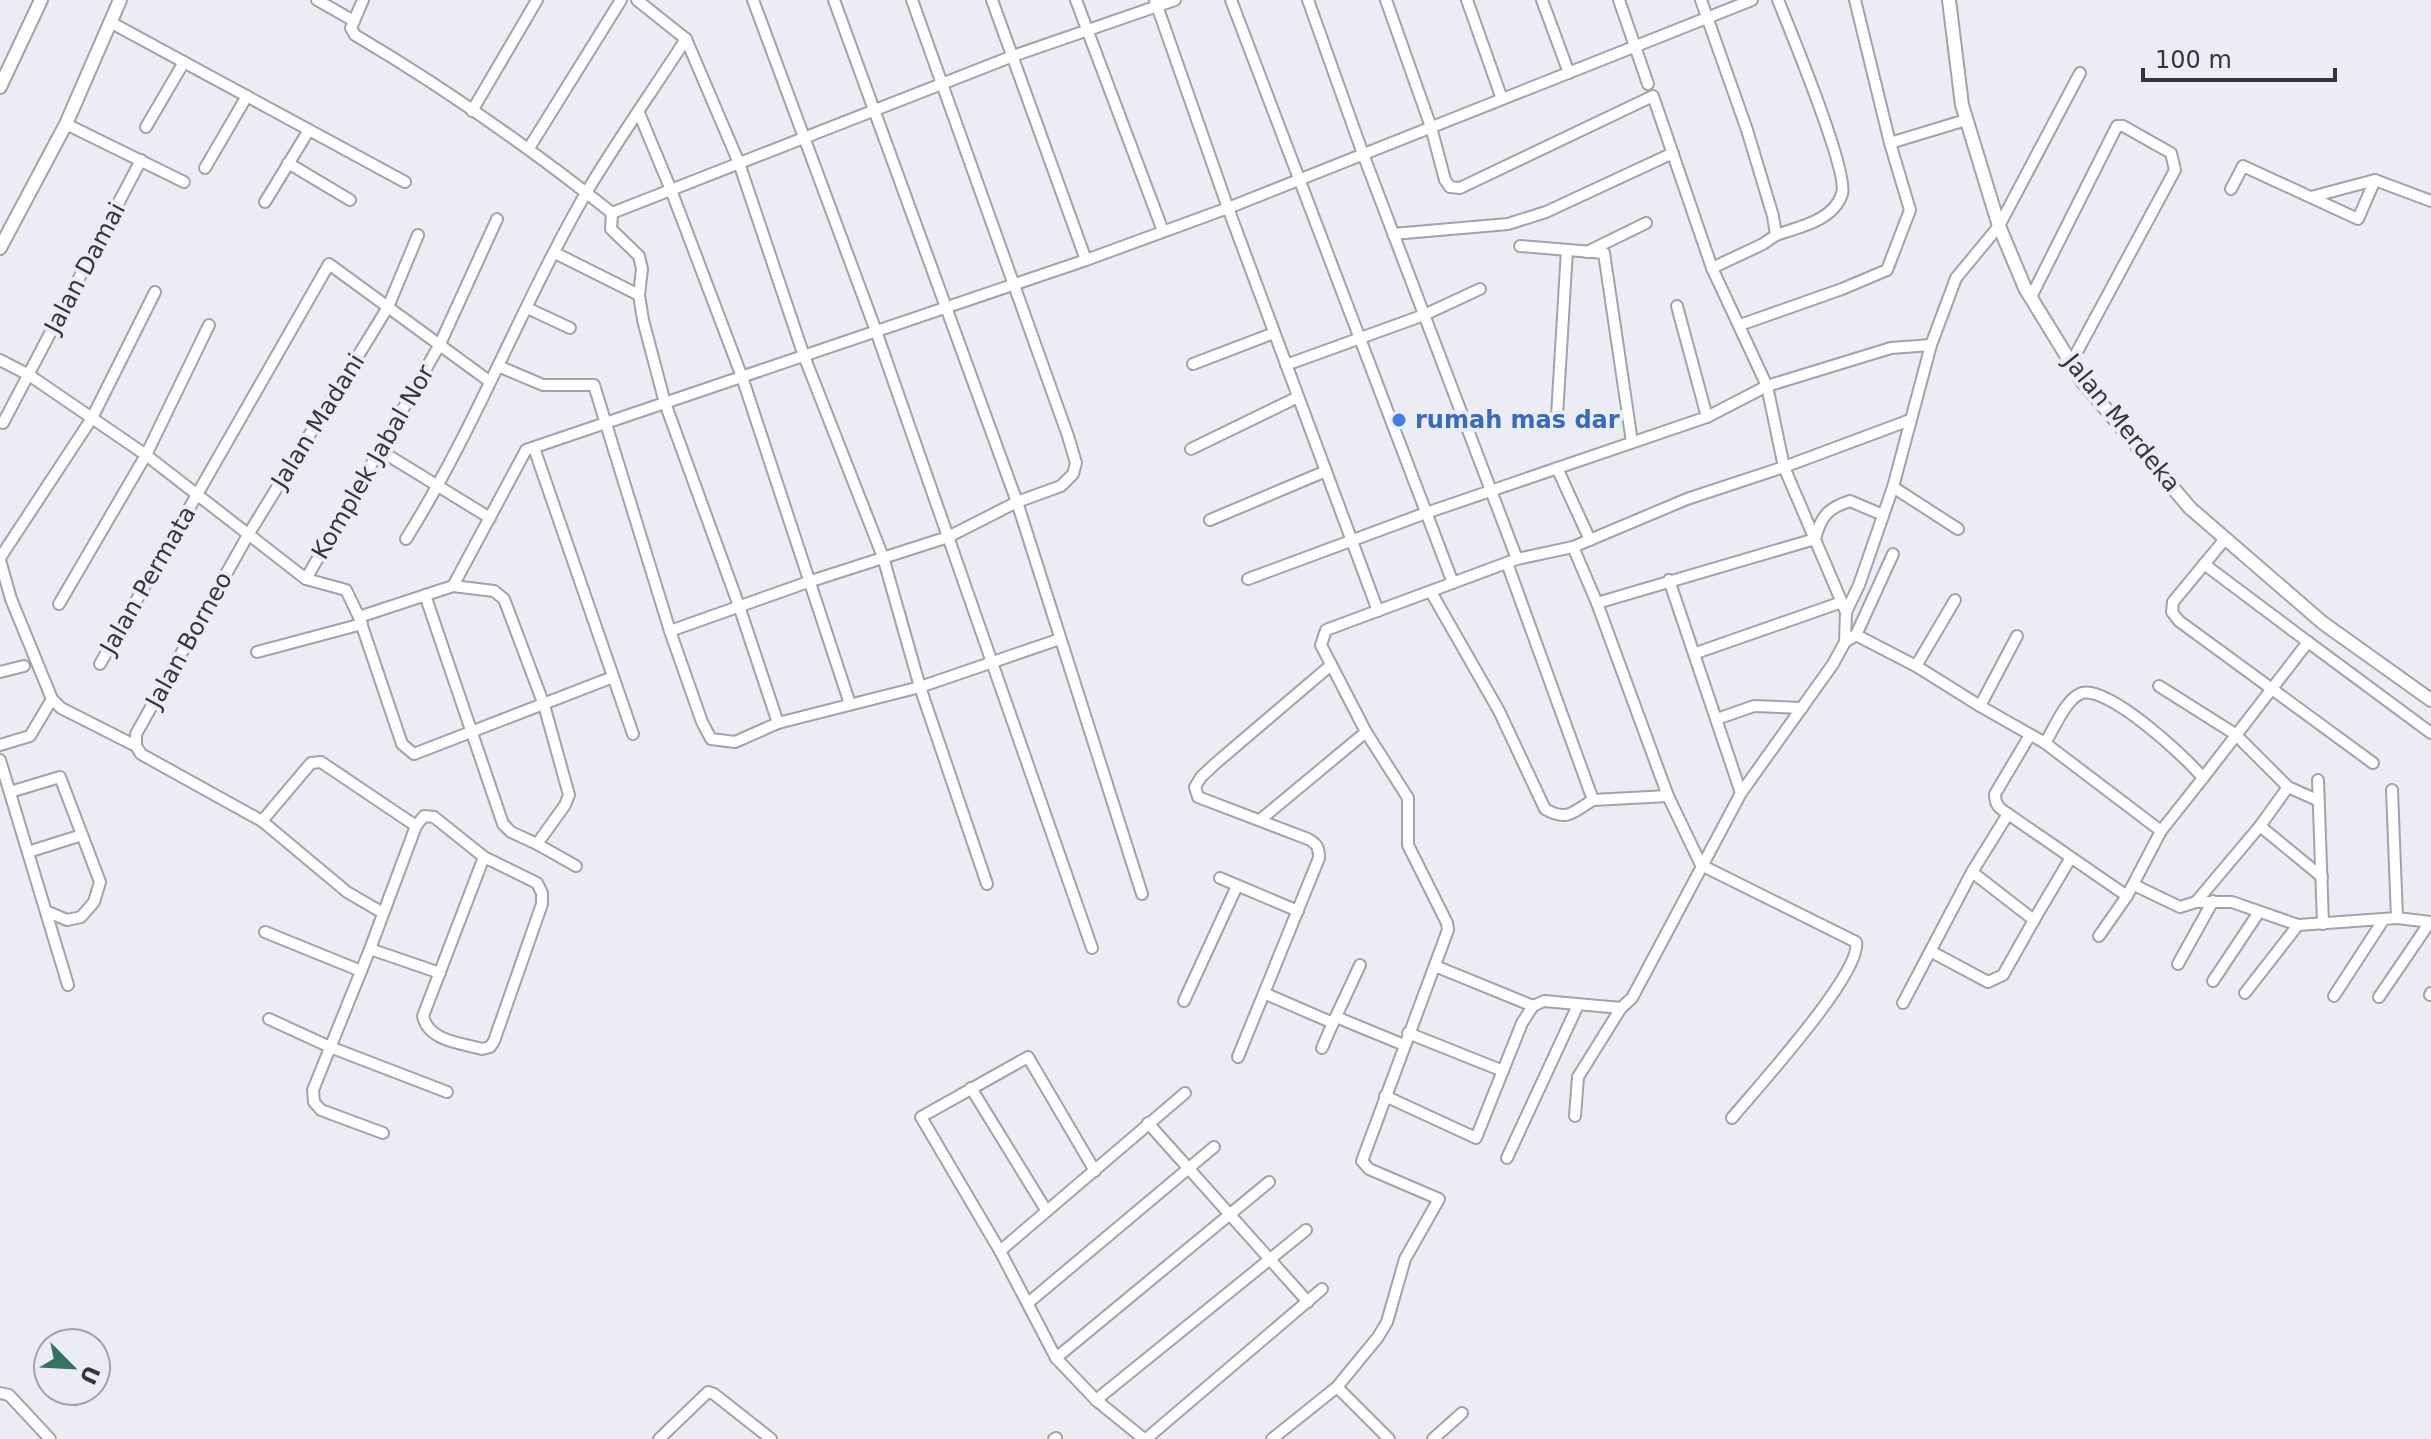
<svg xmlns="http://www.w3.org/2000/svg" width="2431" height="1439" font-family="'DejaVu Sans',sans-serif">
<rect width="100%" height="100%" fill="#ebecf4"/>
<g fill="none" stroke-linecap="round" stroke-linejoin="round">
<g stroke="#a1a2aa" stroke-width="14">
<g id="minor">
<path d="M317,0l37,21"/>
<path d="M363,0l-12,28 4,7c90,53 175,113 257,178"/>
<path d="M637,0l49,39 53,124 65,193 79,201 37,130 67,197"/>
<path d="M753,0l123,331 216,617"/>
<path d="M834,0l183,502 125,392"/>
<path d="M992,0l94,260"/>
<path d="M1076,0l87,231"/>
<path d="M1155,0l73,208 150,403"/>
<path d="M1231,0l222,583"/>
<path d="M1308,0l55,154 154,405"/>
<path d="M1386,0l45,127 14,53 5,7 10,1 193,-92 59,172 55,118 17,81 62,145"/>
<path d="M1467,0l35,99"/>
<path d="M1542,0l27,73"/>
<path d="M1619,0l29,84"/>
<path d="M1701,0l46,130 26,86 3,19 -13,9 -51,24"/>
<path d="M110,22l295,160"/>
<path d="M472,111l65,-111"/>
<path d="M639,113l32,77 71,187 108,327"/>
<path d="M66,124l118,58"/>
<path d="M146,127l38,-65"/>
<path d="M1890,143l76,-23"/>
<path d="M529,148l92,-148"/>
<path d="M288,163l62,37"/>
<path d="M205,168l42,-72"/>
<path d="M2231,189l12,-23 115,53 17,-39 56,21"/>
<path d="M2311,197l64,-17"/>
<path d="M265,202l44,-72"/>
<path d="M612,213l401,-157 162,-56"/>
<path d="M612,213l-1,16 28,27 3,13 -3,26 4,25 22,83 74,203 39,117"/>
<path d="M1393,234l115,-10 38,-12 127,-59"/>
<path d="M1776,235c23,-8 57,-14 66,-41 7,-22 -52,-164 -64,-194"/>
<path d="M1520,246l84,7 28,189"/>
<path d="M1587,252l59,-29"/>
<path d="M555,253l84,42"/>
<path d="M2031,297l86,-171h6l48,27 4,17 -104,193"/>
<path d="M1677,306l30,111"/>
<path d="M527,308l43,20"/>
<path d="M1740,325l102,-36 45,-19 23,-60 -20,-67 -35,-143"/>
<path d="M0,360l29,15 117,80 160,124 40,11 13,27 43,127 12,10 199,-77"/>
<path d="M1193,364l81,-31"/>
<path d="M1286,365l138,-50 56,-26"/>
<path d="M498,366l45,19h51l76,246 32,91 9,17 24,3 43,-19 142,-36 140,-48"/>
<path d="M1557,416l10,-166"/>
<path d="M3,423l138,-263"/>
<path d="M534,448l99,286"/>
<path d="M1191,449l107,-52"/>
<path d="M381,451l109,67"/>
<path d="M1557,468l33,72"/>
<path d="M1893,487l65,42"/>
<path d="M1210,520l116,-49"/>
<path d="M406,539c69,-110 115,-233 180,-346 31,-52 67,-103 100,-154"/>
<path d="M2225,539l-52,63 -1,10 7,9 194,142"/>
<path d="M1573,547l24,56 71,193 33,69 155,77c7,30 -101,148 -124,176"/>
<path d="M0,558l92,-140 63,-126"/>
<path d="M0,560l11,39 41,100 9,9 75,38 5,8 121,67 85,71 36,21"/>
<path d="M1507,563l86,237 75,-4"/>
<path d="M306,579l134,-235 57,-125"/>
<path d="M1248,579l178,-66 281,-96 60,-31 124,-38 40,-3"/>
<path d="M1669,580l72,213"/>
<path d="M1431,592l68,119 46,98c22,13 28,3 48,-9"/>
<path d="M425,595l78,229 8,8 26,12 28,-39 4,-10 -25,-90 -40,-106 -10,-8 -41,-5"/>
<path d="M1597,603l218,-64c6,-23 13,-31 35,-38l33,14"/>
<path d="M59,604l87,-149 63,-130"/>
<path d="M359,617l94,-31 73,-136 560,-190 142,-52 524,-208"/>
<path d="M670,631l138,-49 140,-45 69,-35 44,-16 12,-12 3,-11 -8,-27 -156,-436"/>
<path d="M1856,635l37,-81"/>
<path d="M1845,642l11,-7 60,31 64,40 65,37 116,88 -34,65"/>
<path d="M2308,642l123,91"/>
<path d="M257,652l105,-28"/>
<path d="M1696,653l146,-51"/>
<path d="M100,664l229,-400 160,117"/>
<path d="M1916,666l39,-66"/>
<path d="M0,672l24,-6"/>
<path d="M2159,686l76,48 53,53 29,13"/>
<path d="M1980,706l37,-70"/>
<path d="M1717,719l37,-13 48,2"/>
<path d="M2045,743c9,-14 21,-45 37,-50 27,-7 104,64 121,85l-42,53"/>
<path d="M0,745l30,-9 22,-37"/>
<path d="M136,746v-12l112,-199 140,-228 30,-72"/>
<path d="M0,760l68,225"/>
<path d="M2203,778l105,-136 -104,-78"/>
<path d="M2318,780l5,144"/>
<path d="M2392,790l5,128"/>
<path d="M10,792l50,-15 40,105 -6,20 -13,15 -14,3 -21,-9"/>
<path d="M2008,814c-9,-6 -13,-9 -13,-20l35,-59"/>
<path d="M1260,820l106,-88 -45,-87 5,-15 191,-71 56,-12 114,-48 97,-32 126,-47"/>
<path d="M262,821l49,-58 10,-1 95,64"/>
<path d="M2260,826l62,51"/>
<path d="M537,844l39,22"/>
<path d="M28,852l54,-17"/>
<path d="M1972,872l62,48 36,-61"/>
<path d="M1220,878l78,33"/>
<path d="M2134,885l46,22 16,-5h36l66,23 99,-7 34,4"/>
<path d="M2196,902l64,-76 28,-39"/>
<path d="M265,932l96,39"/>
<path d="M370,949l46,-123 8,-10 10,1 50,40 53,26 5,10v11l-48,137 -4,6 -8,2c-21,-6 -54,-8 -59,-33l61,-159"/>
<path d="M1932,952l56,30 15,-7 31,-55"/>
<path d="M2178,964l35,-63"/>
<path d="M1435,966l98,40"/>
<path d="M2213,981l46,-69"/>
<path d="M2245,993l53,-68"/>
<path d="M1266,994l67,29 27,-58"/>
<path d="M2430,995l1,-2"/>
<path d="M2334,996l50,-77"/>
<path d="M2379,997l51,-75"/>
<path d="M1184,1001l53,-115"/>
<path d="M1903,1003l69,-131 36,-58 119,82 -28,40"/>
<path d="M1336,1017l68,28"/>
<path d="M269,1019l61,28 117,45"/>
<path d="M1408,1033l95,38"/>
<path d="M1322,1048l11,-25"/>
<path d="M1238,1057l81,-199c0,-11 -2,-14 -11,-19l-110,-42 -3,-10 6,-10 15,-14 115,-98"/>
<path d="M971,1088l75,122"/>
<path d="M1385,1096l91,42 46,-115 11,-17 11,-5 77,7 11,-10 109,-205 92,-129 12,-22 1,-30 13,-27 34,-98 38,-142 25,-67 43,-52 81,-153"/>
<path d="M1575,1116l3,-39 43,-69"/>
<path d="M1148,1123l160,179"/>
<path d="M383,1133l-62,-23 -7,-8 -1,-12 57,-141 70,24"/>
<path d="M1507,1158l71,-153"/>
<path d="M1095,1171l-67,-114 -107,60 79,134 56,107 40,42 48,39"/>
<path d="M1000,1251l185,-158"/>
<path d="M1028,1303l186,-156"/>
<path d="M1056,1358l213,-176"/>
<path d="M1337,1387l52,52"/>
<path d="M0,1393l9,2 41,44"/>
<path d="M1096,1400l210,-170"/>
<path d="M659,1439l49,-47 6,2 57,45"/>
<path d="M1054,1439l2,-1"/>
<path d="M1146,1439l176,-150"/>
<path d="M1272,1439l65,-52 41,-50 9,-15 18,-63 34,-60 -70,-30 -7,-8 86,-231 -1,-7 -39,-78v-47l-42,-66"/>
<path d="M1433,1439l29,-26"/>
</g>
</g>
<g stroke="#a1a2aa" stroke-width="16">
<g id="tertiary">
<path d="M1949,0l13,105 37,121 26,62 57,93 108,127 133,115 108,77"/>
<path d="M0,87l41,-87"/>
<path d="M0,248l66,-124 54,-124"/>
</g>
</g>
<use href="#minor" stroke="#fff" stroke-width="10"/>
<use href="#tertiary" stroke="#fff" stroke-width="12"/>
</g>
<circle fill="#3f7fe0" stroke="#ebecf4" stroke-width="3" cx="1399" cy="420" r="8"/>
<g text-anchor="middle" dominant-baseline="central" stroke-width="8" stroke-linejoin="round" paint-order="stroke">
<g font-size="24" fill="#363639" stroke="#ebecf4">
<text transform="translate(85 268) rotate(-62)">Jalan Damai</text>
<text transform="translate(318 421) rotate(-58)">Jalan Madani</text>
<text transform="translate(2122 423) rotate(51)">Jalan Merdeka</text>
<text transform="translate(373 462) rotate(-60)">Komplek Jabal Nor</text>
<text transform="translate(148 580) rotate(-60)">Jalan Permata</text>
<text transform="translate(189 640) rotate(-61)">Jalan Borneo</text>
</g>
<g font-size="24" font-weight="bold" fill="#366cbe" stroke="#ebecf4" text-anchor="start">
<text x="1415" y="420">rumah mas dar</text>
</g>
</g>
<g transform="translate(72 1367) rotate(114)"><circle r="38" fill="#ebecf4" stroke="#a3a3a9" stroke-width="2"/>
<path d="M0-6L14 30L0 20L-14 30Z" fill="#36735f"/>
<text y="-12" font-size="22" font-weight="bold" text-anchor="middle" fill="#363639">U</text>
</g>
<path d="M2143 68v12h192v-12" fill="none" stroke="#363639" stroke-width="4"/>
<text x="2155" y="68" font-size="24" fill="#363639" stroke="#ebecf4" stroke-width="6" paint-order="stroke">100 m</text>
</svg>
